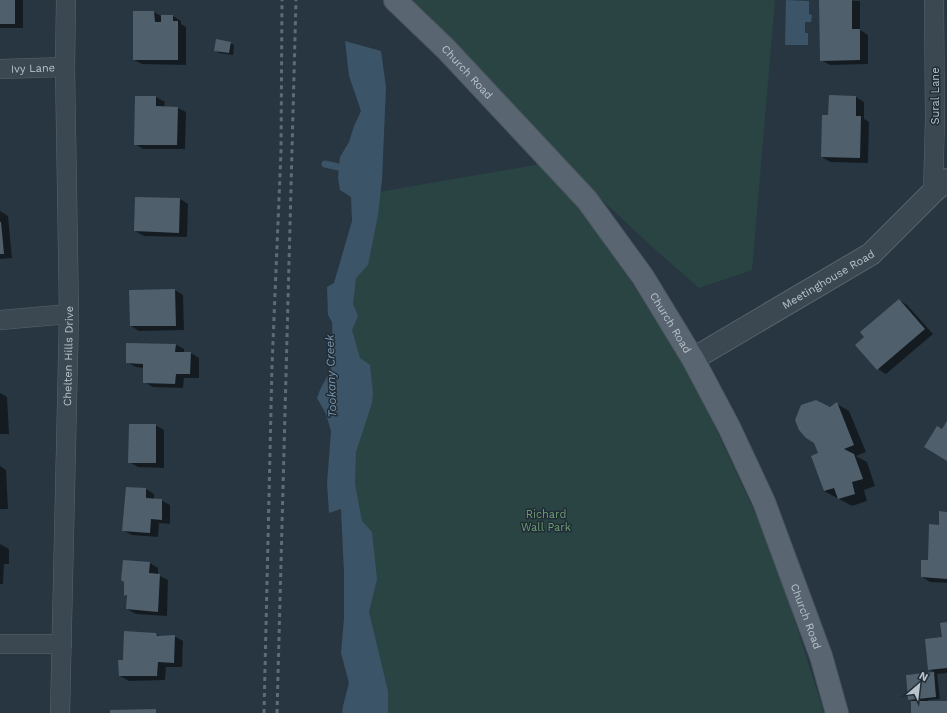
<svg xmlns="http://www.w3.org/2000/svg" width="947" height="713" font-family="'Work Sans',sans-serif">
<rect width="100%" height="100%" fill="#273641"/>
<g fill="#2a4443">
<path d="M389,0h386l-23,270 -53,18 -50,-44z"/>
<path d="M541,164l48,54 47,71 39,62 29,52 66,142 18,54 36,114h-444l-27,-201 -2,-232 22,-87z"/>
</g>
<g fill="#3b5468">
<path d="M786,0l23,1v13l3,1 -1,7h-6v11h3v12h-23z"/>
<path d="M345,41l36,10 5,36 -4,93 -4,35 -10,50 -12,13 -3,26 5,12 -6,14 8,28 10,7 3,29 -1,9 -16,49 -1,32 7,37 10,11 5,47 -8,33 19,79v22h-46l1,-7 6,-23 -8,-30 3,-35v-45l-3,-64 -12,4 -2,-30 4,-52 -5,-17 -9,-16 3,-8 11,-21 2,-18 -1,-29 -4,-7 -1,-28 7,-4 18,-62 -1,-24 -11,-7 -2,-12 2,-21 9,-15 5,-16 7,-15 -12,-35z"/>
</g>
<g fill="#0007">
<rect x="0" y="0" width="23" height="28"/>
<path d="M820,0l40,1v29l8,5v29l-38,1 -9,-5z"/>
<path d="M134,12h20l7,4h12l8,5v3l5,3v38l-44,-1 -8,-4z"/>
<path d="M230,43l4,2 -1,10 -14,-2 -4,-3z"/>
<path d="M136,97h20l9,5 -1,5 14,1 8,4 -1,37h-42l-8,-5z"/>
<path d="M856,97l8,5v17l5,3 -1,41 -38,-1 -8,-5 7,-41z"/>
<path d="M180,199l8,5 -1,33 -43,-1 -9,-5z"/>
<path d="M0,211l8,5 4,42 -12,1z"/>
<path d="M175,290l8,5 1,35 -45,1 -8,-5z"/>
<path d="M899,300l8,5 26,29 -47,40 -8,-5 -21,-24z"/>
<path d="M175,344l9,5v4h7l8,5v20h-15l-1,10 -30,-1 -9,-5v-14l-8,-1 -9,-5z"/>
<path d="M0,393l7,4 2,37h-9z"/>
<path d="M837,404l12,7 17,41 -10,4 11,6 8,24 -11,4 3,11 -15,5 -13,-7v-2l-2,1 -13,-7 -4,-37 11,-46z"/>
<path d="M155,425l9,5v38l-26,-1 -9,-5z"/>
<path d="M0,466l6,4 2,39h-8z"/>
<path d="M146,489l8,5v6h7l9,5v19l-11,-1 -1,14 -26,-2 -8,-4z"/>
<path d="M947,513v70l-17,-1 -8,-5 7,-16 11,-35z"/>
<path d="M0,544l9,5v15h-5l-1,20h-3z"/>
<path d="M150,563l8,5v7l10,5 -1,36 -31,-2 -9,-5 1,-12 -3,-2v-13z"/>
<path d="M947,623v50l-10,1 3,25 -12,1v2h19v11h-35v-12l-3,-2 -2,-24 28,-2 -6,-4 14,-31z"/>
<path d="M156,634l5,3 13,-1 9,5 -1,26h-16l-1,13 -36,1 -9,-5 4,-15z"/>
</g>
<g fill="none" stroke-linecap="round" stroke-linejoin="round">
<path stroke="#3b5468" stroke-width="7" d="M325,164l23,5"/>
</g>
<g fill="#505f6c">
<rect x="0" y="0" width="15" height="24"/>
<path d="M819,0h33v29h8v31l-40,1z"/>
<path d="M133,11h21l1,11h6v-7h12v6h5v39h-45z"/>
<path d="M216,39l15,3 -2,11 -15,-2z"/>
<path d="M829,95l27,1v20h5l-1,42 -39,-1 1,-42h6z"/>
<path d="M135,96h21v10l22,1 -1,38h-43z"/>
<path d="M135,197l45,1 -1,35 -45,-2z"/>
<path d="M0,222h1l3,32h-4z"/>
<path d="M175,289l1,37h-46l-1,-36z"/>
<path d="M899,299l26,30 -48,41 -22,-25 9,-8 -4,-5z"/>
<path d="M126,343l50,1 -1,8h16l-1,22h-14l-1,10 -32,-1v-19l-17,-1z"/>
<path d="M816,400l14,7 7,-5 17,43 -10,4 10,5 9,25 -11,3 3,12 -17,5 -4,-11 -10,3 -13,-35 7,-3 -4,-10 -8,-5 -7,-8 -4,-10 6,-15z"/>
<path d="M947,421v40l-23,-14 13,-21 5,3z"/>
<path d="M129,424h27v39h-28z"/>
<path d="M126,487l20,1v10l16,1v21l-11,-1 -1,14 -28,-2z"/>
<path d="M939,511l8,1v67l-26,-2v-17h7l1,-36 10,1z"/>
<path d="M123,560l27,2 -1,11 11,1 -2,38 -32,-3 1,-14 -3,1v-14l-3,-2z"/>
<path d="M947,622v46l-19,2 -3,-31 17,-2 -2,-14z"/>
<path d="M124,631l32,2 1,3 18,-1 -1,28 -16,-1 -1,14h-38l-1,-16h5z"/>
<path d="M934,672l2,25 -28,3 -2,-25z"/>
<rect x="911" y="701" width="36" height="12"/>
<path d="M156,709v4h-46v-3z"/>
</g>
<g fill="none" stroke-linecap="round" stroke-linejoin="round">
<g stroke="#59656e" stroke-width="20">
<g id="minor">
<path id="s1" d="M0,69l65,-2"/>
<path d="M933,192l2,-73 -1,-119"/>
<path d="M0,320l69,-6"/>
<path d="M0,644h62"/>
<path id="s2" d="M60,713l9,-399 -4,-247 1,-67"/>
</g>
</g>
<g stroke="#59656e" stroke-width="24">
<g id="tertiary">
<path id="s3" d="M693,359l178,-105 62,-62 14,-12"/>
</g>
</g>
<g stroke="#48535d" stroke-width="24">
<g id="primary">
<path id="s4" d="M395,0l51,49 141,151 56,77 50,82 36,68 35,75 57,154 16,57"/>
</g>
</g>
<use href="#minor" stroke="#3b4751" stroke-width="19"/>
<use href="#tertiary" stroke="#3b4751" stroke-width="22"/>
<use href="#primary" stroke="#596671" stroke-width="22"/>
<g stroke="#5d6c78" stroke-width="3" stroke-dasharray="4 4" stroke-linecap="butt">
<path d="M264,713l8,-347 9,-215 1,-151"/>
<path d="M277,713l19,-713"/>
</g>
</g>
<g text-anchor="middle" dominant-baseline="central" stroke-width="3" stroke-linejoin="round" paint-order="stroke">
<g font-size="11" fill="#b8c2cb" stroke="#202c36">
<text stroke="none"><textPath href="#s1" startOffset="33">Ivy Lane</textPath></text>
<text stroke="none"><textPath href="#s4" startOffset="102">Church Road</textPath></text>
<text transform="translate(935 96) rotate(-90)">Sural Lane</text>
<text stroke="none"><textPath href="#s3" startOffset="157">Meetinghouse Road</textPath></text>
<text stroke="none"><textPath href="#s4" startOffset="426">Church Road</textPath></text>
<text stroke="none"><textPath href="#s2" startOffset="357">Chelten Hills Drive</textPath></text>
<text stroke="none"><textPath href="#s4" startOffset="750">Church Road</textPath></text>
</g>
<g font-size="11" fill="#6f9c73" stroke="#202c36">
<text x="546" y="514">Richard<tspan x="546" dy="13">Wall Park</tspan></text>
</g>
<g font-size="12" font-style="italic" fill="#7996ad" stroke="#202c36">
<text transform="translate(331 376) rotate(-92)">Tookany Creek</text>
</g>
</g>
<g transform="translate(919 685) rotate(28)" stroke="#202c36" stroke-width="3" paint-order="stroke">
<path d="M0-3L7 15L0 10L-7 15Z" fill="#b8c2cb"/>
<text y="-6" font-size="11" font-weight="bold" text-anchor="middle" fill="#b8c2cb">N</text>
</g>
</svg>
